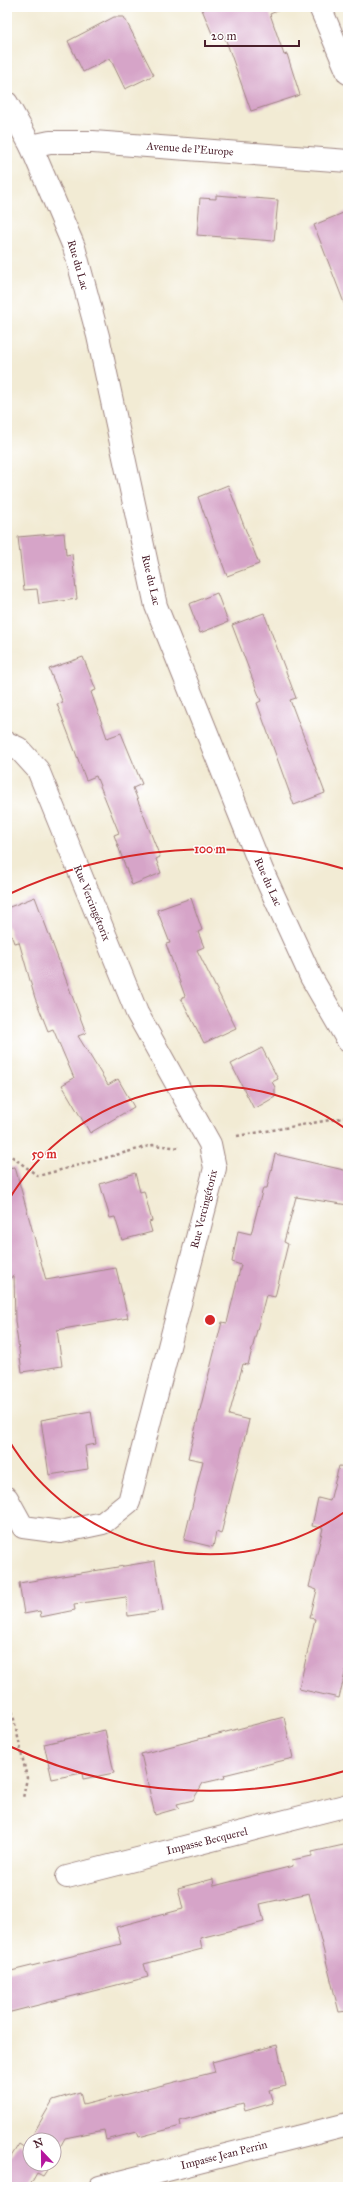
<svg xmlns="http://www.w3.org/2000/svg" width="355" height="2194" font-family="'IM FELL Great Primer',serif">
<rect width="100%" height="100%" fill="#fff"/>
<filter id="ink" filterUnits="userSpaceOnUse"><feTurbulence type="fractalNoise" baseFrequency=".025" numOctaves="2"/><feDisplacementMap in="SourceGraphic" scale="8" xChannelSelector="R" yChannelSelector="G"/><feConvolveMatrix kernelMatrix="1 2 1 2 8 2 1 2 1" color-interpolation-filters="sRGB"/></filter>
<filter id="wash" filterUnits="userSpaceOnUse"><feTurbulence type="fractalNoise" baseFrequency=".012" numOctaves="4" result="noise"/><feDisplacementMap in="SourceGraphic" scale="16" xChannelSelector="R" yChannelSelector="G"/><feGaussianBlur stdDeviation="0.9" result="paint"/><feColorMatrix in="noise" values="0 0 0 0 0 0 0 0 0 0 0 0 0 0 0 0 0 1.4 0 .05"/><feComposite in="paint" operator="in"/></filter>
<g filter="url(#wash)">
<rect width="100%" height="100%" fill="#f2ebd4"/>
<g id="blocks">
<g fill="#d6a4c8">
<path d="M201,7h81v2l-12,5 14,41 3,-1 13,41 -49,16 -28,-79 -10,4z"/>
<path d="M114,17h10l30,58 -29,14 -15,-31 -27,14 -15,-31z"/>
<path d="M216,195l62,5 -4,41 -77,-6 3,-37 16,1z"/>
<path d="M348,211v97h-2l-32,-83z"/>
<path d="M228,485l31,79 -32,12 -29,-79z"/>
<path d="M64,533l2,22 6,-1 5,45 -38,5 -2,-15 -13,1 -6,-53z"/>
<path d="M217,593l11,29 -28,11 -11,-29z"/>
<path d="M264,613l32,85 -6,2 35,93 -31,12 -37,-102 4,-2 -29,-76z"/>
<path d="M83,657l13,33 -5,2 16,46 14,-5 21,51 -9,4 27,69 -4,2 5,14 -29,12 -18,-50 5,-2 -23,-57 -10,4 -29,-76 6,-1 -14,-34z"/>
<path d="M35,897l51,136 -8,3 30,49 10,-6 16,28 -44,26 -28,-48 12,-7 -21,-49 -5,2 -13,-33 -16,-56 -5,1 -7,-19v-16z"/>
<path d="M191,898l11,32 -4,2 6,15 -7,3 39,78 -32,15 -23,-45 4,-2 -19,-52 4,-1 -13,-33z"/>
<path d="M262,1048l16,31 -6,3 3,5v10l-21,12 -23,-45z"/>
<path d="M275,1154l73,17v34l-52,-8 -12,45 4,2 -13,53 -9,-2 -18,70 -5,-1 -14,51 20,5 -28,114 -5,-2 -3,15 -29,-7 19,-79 -15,-3 25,-101 9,-35 5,1 14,-58 -9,-3 6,-31 13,3 12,-46h4z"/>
<path d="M15,1167l31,113 70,-12 12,50 -71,12 5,36 -40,6 -7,-51 -1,-45 -7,3v-111z"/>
<path d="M135,1173l5,19 4,-1 8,30 -3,1 3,10 -30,8 -7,-23 -5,1 -10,-34z"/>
<path d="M91,1411l5,33 -11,2 3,23 -39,6 -8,-55z"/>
<path d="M339,1466l9,1v194l-9,37 -40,-9 16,-70 -5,-1 7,-28 -8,-3 14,-59 -11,-2 6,-28 12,3z"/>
<path d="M155,1561l8,50 -35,5 -2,-19 -52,7 1,6 -34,7 -1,-6 -16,3 -5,-31z"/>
<path d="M284,1717l9,41 -69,17 1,3 -22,5 -10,17 -16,4 2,4 -24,7 -14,-61z"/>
<path d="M105,1730l9,43 -31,6 -1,-6 -30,6 -8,-35z"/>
<path d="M348,1844v167l-9,1 -30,-119 -49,11 4,18 -64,16 2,11 -58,15 4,13 -141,36v-41l114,-28 -5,-17 67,-18 -5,-21 35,-9 1,7 79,-20 -1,-6 20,-4v-4z"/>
<path d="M277,2045l9,41 -17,4 4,13 -28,8 -2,-7 -63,17 1,5 -42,11 -2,-5 -31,8 -2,-10 -39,8 -11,20v-18h-24v24h21l-8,12 -6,-3 -8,14h-22v-24l12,-19 6,4 28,-48 27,-8 3,13 132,-33 -3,-10z"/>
</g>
</g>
</g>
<g filter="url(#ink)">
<use href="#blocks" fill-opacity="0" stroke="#9e8580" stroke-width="1"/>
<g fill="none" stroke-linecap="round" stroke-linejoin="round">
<g stroke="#9e8580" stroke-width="24">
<g id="minor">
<path d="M320,7l28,66"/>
<path d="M7,103l24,43 43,101 24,89 58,270 106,264 49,107 37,64"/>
<path d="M31,146l19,-4h43l255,19"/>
<path d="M7,743l11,5 20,22 99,243 73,131 5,24 -86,334 -26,21 -42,9 -38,-5 -16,-29"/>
<path d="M67,1877l281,-72"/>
<path d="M100,2187l248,-63"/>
</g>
</g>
<g stroke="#9e8580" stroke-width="2.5" stroke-dasharray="3 3" stroke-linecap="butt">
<path d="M237,1136l111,-19"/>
<path d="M7,1153l31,23 115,-31 28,3"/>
<path d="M7,1695l2,2 18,81 -4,20"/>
</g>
<use href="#minor" stroke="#fff" stroke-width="22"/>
</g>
</g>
<g fill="none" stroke="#d62828" stroke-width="2">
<path d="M346 1511A235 235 0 0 1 8 1439M8 1201A235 235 0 0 1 346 1129"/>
<path d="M348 1770A471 471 0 0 1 7 1745M7 895A471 471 0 0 1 348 870"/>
</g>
<g text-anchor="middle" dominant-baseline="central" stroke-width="3" stroke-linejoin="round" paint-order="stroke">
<g font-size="11" fill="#4a1f2b" stroke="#fff">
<text transform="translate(190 149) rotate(4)">Avenue de l'Europe</text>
<text transform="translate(78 265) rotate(74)">Rue du Lac</text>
<text transform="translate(151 580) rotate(77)">Rue du Lac</text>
<text transform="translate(268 882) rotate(66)">Rue du Lac</text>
<text transform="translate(92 903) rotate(68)">Rue Vercingétorix</text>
<text transform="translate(204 1209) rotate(-76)">Rue Vercingétorix</text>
<text transform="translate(207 1841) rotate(-14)">Impasse Becquerel</text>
<text transform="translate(224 2155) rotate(-14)">Impasse Jean Perrin</text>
</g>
</g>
<circle cx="210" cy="1320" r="6" fill="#d62828" stroke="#fff" stroke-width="2"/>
<g font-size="12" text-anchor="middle" font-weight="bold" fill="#d62828" stroke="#fff" stroke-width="3" stroke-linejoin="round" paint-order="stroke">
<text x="210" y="853">100 m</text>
<text x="44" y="1158">50 m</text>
</g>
<rect width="355" height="2194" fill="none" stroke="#fff" stroke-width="24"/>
<g transform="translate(42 2152) rotate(338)"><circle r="19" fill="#ffffff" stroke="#b7a5aa"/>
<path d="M0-3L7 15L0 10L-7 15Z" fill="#b5179e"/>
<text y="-6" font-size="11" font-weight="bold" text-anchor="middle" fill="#4a1f2b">N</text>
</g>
<path d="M205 40v6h94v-6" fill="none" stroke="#4a1f2b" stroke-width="2"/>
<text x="211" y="40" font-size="12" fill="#4a1f2b" stroke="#ffffff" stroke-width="3" paint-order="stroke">20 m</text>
</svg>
